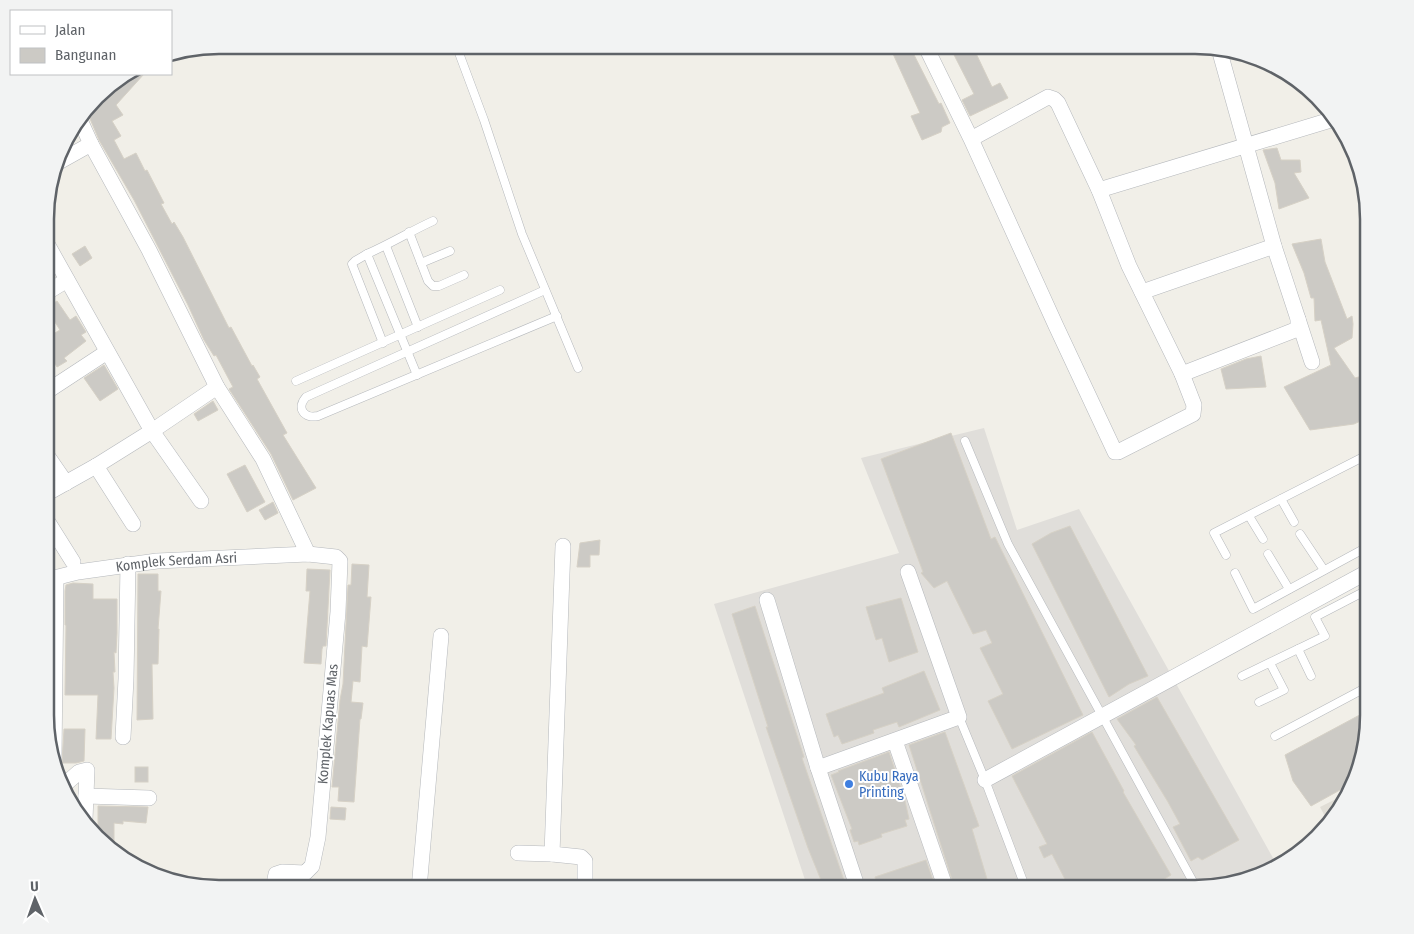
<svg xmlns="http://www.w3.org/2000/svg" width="1414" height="934" font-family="'Fira Sans Condensed',sans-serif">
<rect width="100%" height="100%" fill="#f1efe8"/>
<path fill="#e0deda" d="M984,428l33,102 62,-21 199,358 -72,22h-398l-94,-285 185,-51 -38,-95z"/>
<path fill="#e1ded6" d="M1346,794l-6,18 -12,10 -8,-15z"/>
<g fill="#cccac5" stroke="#d6d1c6">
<path d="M889,45h20l30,59 2,-1 9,20 -8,4 -1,5 -19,8 -11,-24 9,-3z"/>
<path d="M949,45h23l20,42 8,-4 8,15 -38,18 -8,-16 12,-6z"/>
<path d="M128,74h16l-28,31 7,10 -11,6 9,15 -7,4 10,19 12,-6 9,18 2,-1 17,33 -3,1 11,20 2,-2 9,15 46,91 2,-1 21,39 1,-1 7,12 -3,2 30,54 -4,2 33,53 -23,12 -22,-46 -42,-65 4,-2 -17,-32 -2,1 -10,-16 -16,-35 -54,-105 -35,-60 -11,-26 9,-6 -3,-6 10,-14z"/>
<path d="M1277,148l4,12h19l1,12 -7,1 15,25 -30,11 -4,-26 -12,-33z"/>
<path d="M1321,239l4,23 22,57 5,-3 1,8 -1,14 -18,10 21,30 11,-3 3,6v11l-9,5 9,20 -15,7 -44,6 -26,-43 47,-22 -10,-45 -6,1 -1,-23h-3l-7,-25 -12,-29z"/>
<path d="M85,246l7,12 -12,8 -8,-12z"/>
<path d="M57,301l13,19 6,-4 10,16 -5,3 5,6 -22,17 3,3 -10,6 -11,-17v-12l14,-8 -14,-22z"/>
<path d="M1261,356l5,31 -40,2 -5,-20 25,-10z"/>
<path d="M104,365l14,24 -18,12 -16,-23z"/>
<path d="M213,401l5,9 -20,11 -4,-7z"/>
<path d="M951,433l40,106 4,-2 88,178 -71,34 -24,-48 15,-7 -23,-46 12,-5 -6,-13 -13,4 -26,-53 -13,7 -13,-15 2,-1 -42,-113z"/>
<path d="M245,465l20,37 -18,10 -20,-38z"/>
<path d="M273,502l5,11 -13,7 -6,-10z"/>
<path d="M1070,526l78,150 -19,8 -20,13 -77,-153 19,-11z"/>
<path d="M600,540l-1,15h-9v12h-13l3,-24z"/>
<path d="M352,564l17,1 -2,32h4l-4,50 -5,-1 -2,36 -7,-1 -2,21 12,1 -2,16h-1l-6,83 -16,-1 1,-14h-7l8,-87 3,-16 5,-99h3z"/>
<path d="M307,569l23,1 -4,76h-3l-1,3 -1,15 -17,-1 6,-72h-4z"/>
<path d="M138,574h20v17h3l-3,38h1l-1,35h-6l1,55 -16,1z"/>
<path d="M73,583l20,1v15h24v34l-1,20 -2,-1 1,20h-2l1,16 -3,51h-15l2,-44h-33l1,-70h-1v-34l1,-6z"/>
<path d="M901,598l17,54 -29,10 -7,-24 -6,2 -10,-33z"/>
<path d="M755,606l49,151 -2,1 45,131h-24v-4l-15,-37 -42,-121h2l-36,-113z"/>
<path d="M924,671l16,39 -41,17 -2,-5 -24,8 1,3 -32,11 -4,-9 -4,2 -8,-23 58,-21 -2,-5z"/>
<path d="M1157,697l82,143 -37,20 -4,-3 -7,4 -18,-34 7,-3 -12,-22 -34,-56 2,-1 -19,-26z"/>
<path d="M1369,710v16l-20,59 -38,21 -18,-25 -8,-26z"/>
<path d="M64,729h21l-1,32 -8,2h-14z"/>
<path d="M945,732l34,94 -7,3 18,60h-35l-46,-144z"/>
<path d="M1092,732l32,59 -1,1 48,83 -23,14h-78l-18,-35 -8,4 -5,-11 8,-3 -35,-68z"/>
<path d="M889,752l16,49 4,18 -4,1 2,6 -26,8 1,3 -23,8 -1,-4 -4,1 -4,-12 2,-1 -21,-54 8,-3 -1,-1z"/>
<rect x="135" y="767" width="13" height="15"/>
<path d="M98,806l50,1 -2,16 -23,-2v3l-9,-1v27l-16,-16z"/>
<path d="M331,807l15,1 -1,12 -15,-1z"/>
<path d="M926,860l10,29h-58l-3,-12z"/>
</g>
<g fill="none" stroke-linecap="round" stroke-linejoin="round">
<g stroke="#b5b8bc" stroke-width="9">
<g id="lane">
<path d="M456,45l28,75 38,114 56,134"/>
<path d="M409,232l19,49 5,5h6l25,-11"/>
<path d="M386,246l32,81"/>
<path d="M367,254l-12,7 -3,3 31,79"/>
<path d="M421,263l29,-12"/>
<path d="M545,290l-239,107c-10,11 -2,22 12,19l239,-100"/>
<path d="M417,375l-50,-121c23,-10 44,-23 66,-33"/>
<path d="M296,381l204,-91"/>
<path d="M965,441l43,103 189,345"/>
<path d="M1281,499l13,23"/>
<path d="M1249,516l14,23"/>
<path d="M1300,534l24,36"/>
<path d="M1268,554l21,35"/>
<path d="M1226,555l-12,-22 155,-79"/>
<path d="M1235,573l18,36 116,-63"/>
<path d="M1298,649l13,27"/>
<path d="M1242,676l83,-40 -10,-19 54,-28"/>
<path d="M1259,702l25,-12 -14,-27"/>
<path d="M959,717l26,63 41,109"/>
<path d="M1275,736l94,-50"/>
</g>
</g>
<g stroke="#b5b8bc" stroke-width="16">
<g id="street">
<path d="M925,45l46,94 85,187 59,126h3l75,-38 1,-9 -12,-31 -53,-108 -30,-76 -41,-87 -4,-4 -6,-2 -77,42"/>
<path d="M80,120l11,24 58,106 68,137 46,72 45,95"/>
<path d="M57,163l34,-19"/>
<path d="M1099,190l235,-71"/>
<path d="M46,242l106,189 49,70"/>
<path d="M1142,292l132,-46"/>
<path d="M46,293l21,-13"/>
<path d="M1298,319l14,43"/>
<path d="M1182,374l113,-44 3,-4v-7l-24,-73 -55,-197"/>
<path d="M46,392l61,-40"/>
<path d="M46,454l20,29"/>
<path d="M96,466l37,58"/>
<path d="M46,494l50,-28 56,-35 65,-44"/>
<path d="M46,519l27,43"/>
<path d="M563,546l-11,308 29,3 4,4v28"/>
<path id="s1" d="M46,580l32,-8 79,-11 151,-7 28,3 4,4 -2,51 -20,225 -6,29 -7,7 -23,-1 -6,2 -3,15"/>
<path d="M767,600l51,168 40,121"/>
<path d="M123,737l3,-58 2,-115"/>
<path d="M895,741l51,148"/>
<path d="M54,759l2,-181"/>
<path d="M818,768l141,-51 -51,-145"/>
<path d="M985,780l384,-209"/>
<path d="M63,786l16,-14 8,-2 -2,50"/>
<path d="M86,796l63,2"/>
<path d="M518,853l34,1"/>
<path d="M419,889l22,-253"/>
</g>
</g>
<use href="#lane" stroke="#fff" stroke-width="8"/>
<use href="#street" stroke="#fff" stroke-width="15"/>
</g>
<circle fill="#3f7fe0" stroke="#fff" stroke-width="2" cx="849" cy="784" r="5"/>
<g text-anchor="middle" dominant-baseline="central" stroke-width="4" stroke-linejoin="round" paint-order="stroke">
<g font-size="14" fill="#5f6368" stroke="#fff">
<text stroke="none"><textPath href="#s1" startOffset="132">Komplek Serdam Asri</textPath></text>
<text transform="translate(328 724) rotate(-85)">Komplek Kapuas Mas</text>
</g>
<g font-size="14" fill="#366cbe" stroke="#fff" text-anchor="start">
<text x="859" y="776">Kubu Raya<tspan x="859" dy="16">Printing</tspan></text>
</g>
</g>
<path d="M0 0H1414V934H0ZM219 54H1195A165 165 0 0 1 1360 219V715A165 165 0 0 1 1195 880H219A165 165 0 0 1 54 715V219A165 165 0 0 1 219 54Z" fill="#f2f3f3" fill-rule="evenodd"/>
<path fill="none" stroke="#5f6368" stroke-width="2.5" d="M219 54H1195A165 165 0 0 1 1360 219V715A165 165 0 0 1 1195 880H219A165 165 0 0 1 54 715V219A165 165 0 0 1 219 54Z"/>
<rect x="10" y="10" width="162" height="65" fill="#ffffff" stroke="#bfc1c3"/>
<rect x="20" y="26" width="25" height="8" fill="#ffffff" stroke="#bfc1c3"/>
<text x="55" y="35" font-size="15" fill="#5f6368">Jalan</text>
<rect x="20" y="48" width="25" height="15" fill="#cccac5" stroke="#bfc1c3"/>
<text x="55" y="60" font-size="15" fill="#5f6368">Bangunan</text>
<g transform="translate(35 899) rotate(358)" stroke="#ffffff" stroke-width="4" paint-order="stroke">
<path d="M0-4L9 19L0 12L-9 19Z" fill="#5f6368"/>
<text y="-8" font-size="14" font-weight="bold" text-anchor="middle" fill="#5f6368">U</text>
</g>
</svg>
